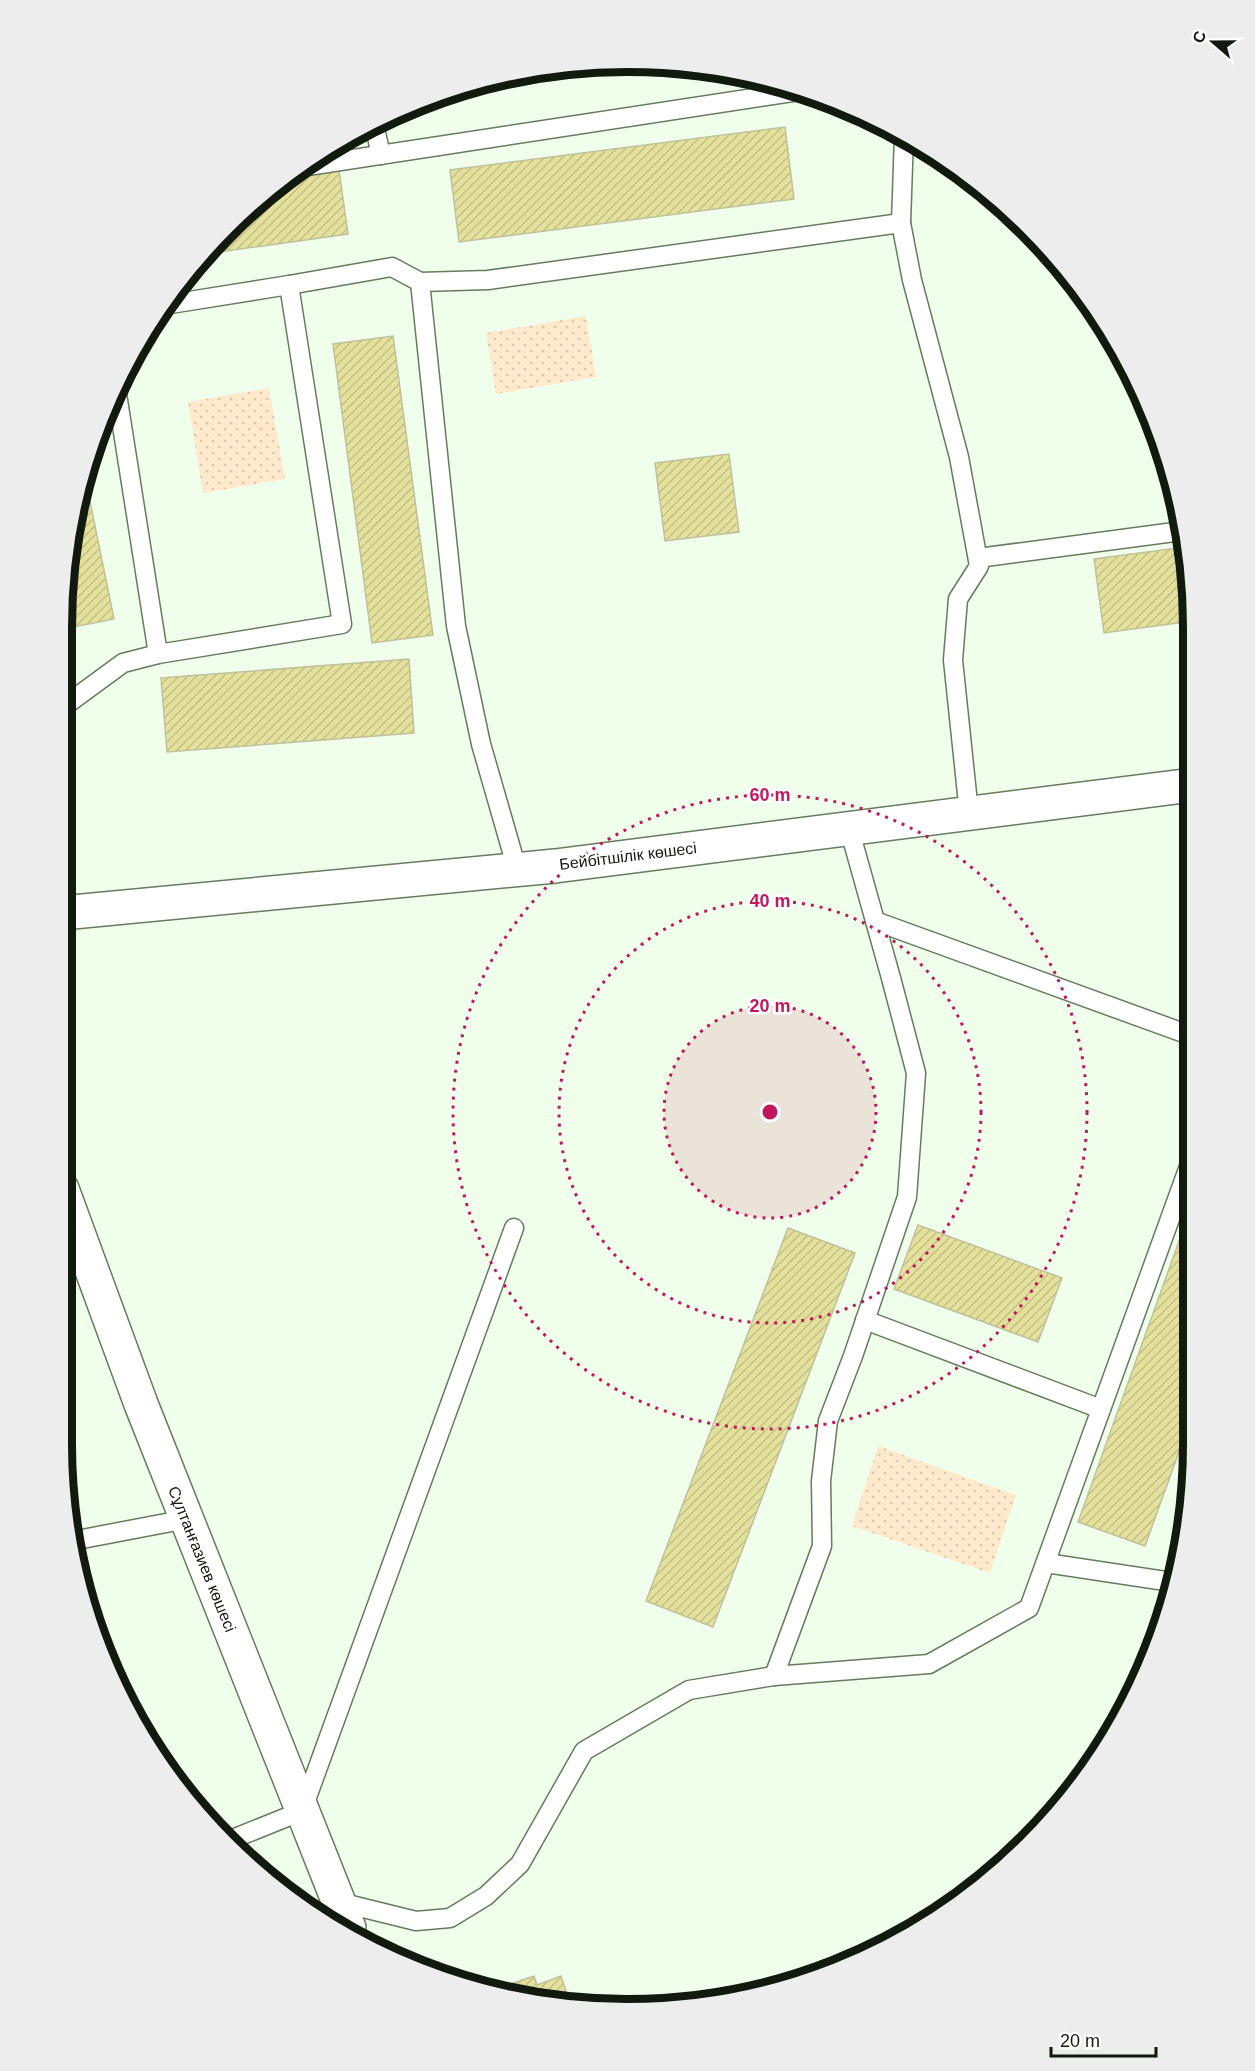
<svg xmlns="http://www.w3.org/2000/svg" width="1255" height="2071" font-family="Helvetica,sans-serif">
<defs>
<pattern id="park-dots" width="8" height="8" patternUnits="userSpaceOnUse" patternTransform="scale(1.5)"><rect width="8" height="8" fill="#fee9cc"/><path d="M2 2h.1M6 6h.1" fill="none" stroke="#d9c7ae" stroke-width="1.8" stroke-linecap="round"/></pattern>
<pattern id="building-hatch" width="6" height="6" patternUnits="userSpaceOnUse" patternTransform="scale(1.5)"><rect width="6" height="6" fill="#e4e19c"/><path d="M-1 1l2-2M0 6l6-6M5 7l2-2" fill="none" stroke="#c3c085"/></pattern>
</defs>
<rect width="100%" height="100%" fill="#f0ffeb"/>
<g fill="url(#park-dots)">
<path d="M586,316l10,61 -100,17 -10,-61z"/>
<path d="M269,388l16,91 -82,14 -15,-91z"/>
<path d="M878,1446l138,49 -26,78 -138,-47z"/>
</g>
<g fill="url(#building-hatch)" stroke="#c1c09c" stroke-width="1.5">
<path d="M785,127l9,72 -335,43 -9,-72z"/>
<path d="M339,170l9,64 -143,20 23,-27 61,-50z"/>
<path d="M393,336l40,299 -61,8 -39,-299z"/>
<path d="M729,454l10,78 -74,9 -10,-78z"/>
<path d="M85,477l29,142 -51,10v-39z"/>
<path d="M1185,547l7,43v31l-88,12 -10,-74z"/>
<path d="M409,659l5,74 -247,19 -6,-74z"/>
<path d="M1192,1205v211l-47,130 -67,-24z"/>
<path d="M918,1225l144,53 -24,64 -144,-53z"/>
<path d="M788,1228l67,25 -142,374 -67,-26z"/>
<path d="M534,1976l3,9 24,-9 8,24 -70,-12z"/>
</g>
<g fill="none" stroke-linecap="round" stroke-linejoin="round">
<g stroke="#667b5f" stroke-width="21">
<g id="service">
<path d="M374,124l7,31"/>
<path d="M301,167l498,-76"/>
<path d="M901,223l3,-87"/>
<path d="M420,282l36,344 25,118 36,125"/>
<path d="M289,285l103,-18 28,15 68,-2 413,-57 11,57 47,177 20,109 -21,33 -5,61 16,153"/>
<path d="M117,394l41,260 184,-30 -53,-339 -125,20"/>
<path d="M978,558l204,-27"/>
<path d="M63,707l60,-44 35,-9"/>
<path d="M875,921l317,115"/>
<path d="M865,1320l236,89"/>
<path d="M77,1540l110,-21"/>
<path d="M1046,1563l126,19"/>
<path d="M774,1676l48,-130 -1,-65 7,-60 25,-65 54,-159 9,-124 -25,-95 -42,-150"/>
<path d="M230,1840l72,-29 212,-583"/>
<path d="M339,1902l77,19 34,-3 36,-22 34,-32 64,-113 105,-61 85,-14 155,-12 100,-56 163,-450"/>
</g>
</g>
<g stroke="#667b5f" stroke-width="36">
<g id="minor">
<path d="M62,913l493,-47 637,-81"/>
<path d="M62,1189l79,215 208,524"/>
</g>
</g>
<use href="#service" stroke="#fff" stroke-width="18"/>
<use href="#minor" stroke="#fff" stroke-width="33"/>
</g>
<circle cx="770" cy="1112" r="106" fill="#c2185b" fill-opacity=".12"/>
<g fill="none" stroke="#c2185b" stroke-width="3" stroke-dasharray="3 6">
<circle cx="770" cy="1112" r="106"/>
<circle cx="770" cy="1112" r="211"/>
<circle cx="770" cy="1112" r="317"/>
</g>
<g text-anchor="middle" dominant-baseline="central" stroke-width="5" stroke-linejoin="round" paint-order="stroke">
<g font-size="16" fill="#121a0f" stroke="#fff">
<text transform="translate(628 856) rotate(-7)">Бейбітшілік көшесі</text>
<text transform="translate(202 1559) rotate(68)">Сұлтанғазиев көшесі</text>
</g>
</g>
<path d="M0 0H1255V2071H0ZM627 72H628A555 555 0 0 1 1183 627V1444A555 555 0 0 1 628 1999H627A555 555 0 0 1 72 1444V627A555 555 0 0 1 627 72Z" fill="#ecedec" fill-rule="evenodd"/>
<path fill="none" stroke="#121a0f" stroke-width="8" d="M627 72H628A555 555 0 0 1 1183 627V1444A555 555 0 0 1 628 1999H627A555 555 0 0 1 72 1444V627A555 555 0 0 1 627 72Z"/>
<circle cx="770" cy="1112" r="9" fill="#c2185b" stroke="#fff" stroke-width="3"/>
<g font-size="18" text-anchor="middle" font-weight="bold" fill="#c2185b" stroke="#fff" stroke-width="5" stroke-linejoin="round" paint-order="stroke">
<text x="770" y="801">60 m</text>
<text x="770" y="907">40 m</text>
<text x="770" y="1012">20 m</text>
</g>
<g transform="translate(1213 42) rotate(290)" stroke="#ffffff" stroke-width="4.5" paint-order="stroke">
<path d="M0-4.5L10 22L0 15L-10 22Z" fill="#121a0f"/>
<text y="-9" font-size="16" font-weight="bold" text-anchor="middle" fill="#121a0f">С</text>
</g>
<path d="M1051 2047v9h105v-9" fill="none" stroke="#121a0f" stroke-width="3"/>
<text x="1060" y="2047" font-size="18" fill="#121a0f" stroke="#ffffff" stroke-width="4.5" paint-order="stroke">20 m</text>
</svg>
